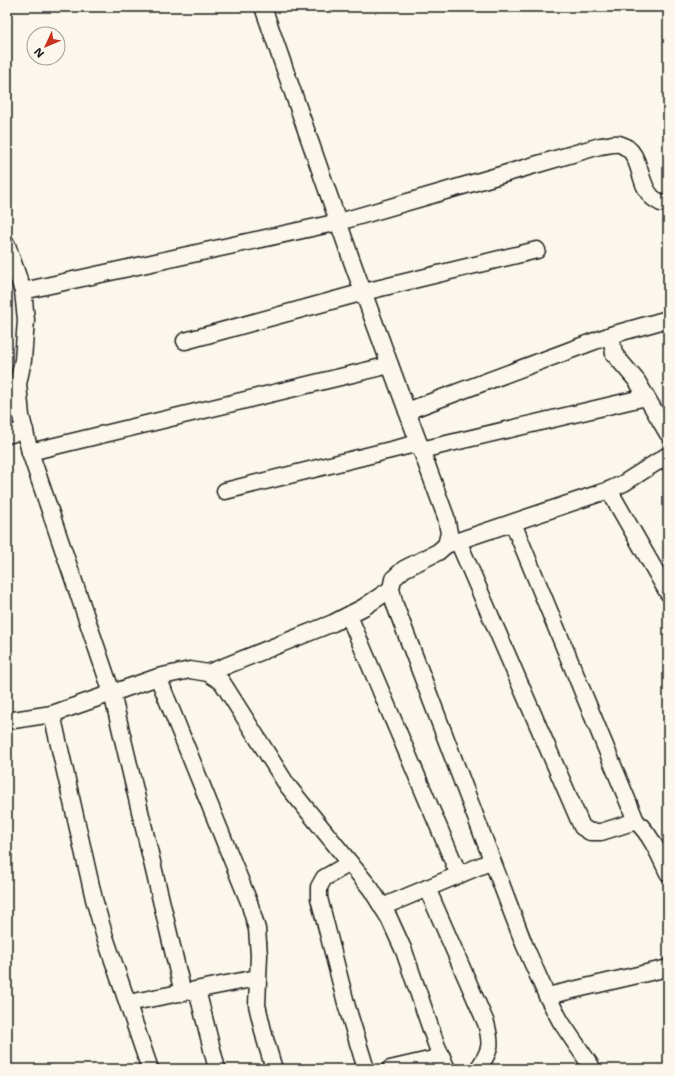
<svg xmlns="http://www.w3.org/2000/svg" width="675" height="1076" font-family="'Shantell Sans',sans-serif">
<rect width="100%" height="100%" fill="#fbf7ec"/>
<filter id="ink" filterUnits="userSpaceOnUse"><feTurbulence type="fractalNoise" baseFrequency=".025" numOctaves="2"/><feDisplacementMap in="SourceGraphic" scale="8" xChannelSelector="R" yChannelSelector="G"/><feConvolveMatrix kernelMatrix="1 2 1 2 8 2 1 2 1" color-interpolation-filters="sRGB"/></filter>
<g filter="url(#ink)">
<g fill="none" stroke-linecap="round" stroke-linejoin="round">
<g stroke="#1c1c1c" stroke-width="19">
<g id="minor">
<path d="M263,7l91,260 92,250 3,16 -3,12 -8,7 -34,17 -11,10 -2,10 4,16 129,339 23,52 14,26 32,47"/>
<path d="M7,245l16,46 3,29 -3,40 -5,24 3,32 9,36 82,241 71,300"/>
<path d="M23,291l316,-69 261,-76c5,0 13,-3 19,-2 23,6 18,37 32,52 2,3 7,5 10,7l7,-1"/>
<path d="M611,335l57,-16"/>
<path d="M185,341l179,-49 173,-42"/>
<path d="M407,411l204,-76 3,19 23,27 31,53"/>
<path d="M7,435l18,-5"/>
<path d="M421,450l225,-53"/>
<path d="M30,452l360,-87"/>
<path d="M609,490l59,103"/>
<path d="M225,491l194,-48"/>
<path d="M513,523l123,298"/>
<path d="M458,541l124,286 8,5h11l35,-11c15,14 23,33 32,52"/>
<path d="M449,544l160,-54 15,-7 44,-28"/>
<path d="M349,616l110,259"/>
<path d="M208,673l125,-50 31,-16 27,-18"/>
<path d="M158,677l91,225 8,27 2,26 -2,50 8,34 9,30"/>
<path d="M52,714l42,185 10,35 46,135"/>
<path d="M7,721l45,-7 106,-37 32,-7 18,3 14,9 65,103 84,104 18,29 15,33 32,93 11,25"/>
<path d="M350,863l-26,15 -5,9v11l28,109 19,62"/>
<path d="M427,888l59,135c6,22 5,27 -8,46"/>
<path d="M382,907l110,-46"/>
<path d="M197,990l20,79"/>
<path d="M547,996l121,-28"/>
<path d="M128,1003l129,-25"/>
<path d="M390,1069l52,-12"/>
</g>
</g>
<use href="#minor" stroke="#fbf7ec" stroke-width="16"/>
</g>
</g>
<rect width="675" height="1076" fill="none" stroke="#fbf7ec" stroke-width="24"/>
<rect x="12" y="12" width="651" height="1052" fill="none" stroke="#1c1c1c" stroke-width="1.5" filter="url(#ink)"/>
<g transform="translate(46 46) rotate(226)"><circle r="19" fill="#fbf7ec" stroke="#a29f99"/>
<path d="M0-3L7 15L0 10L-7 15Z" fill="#c8321e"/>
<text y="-6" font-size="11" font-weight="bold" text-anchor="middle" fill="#1c1c1c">N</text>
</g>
</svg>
